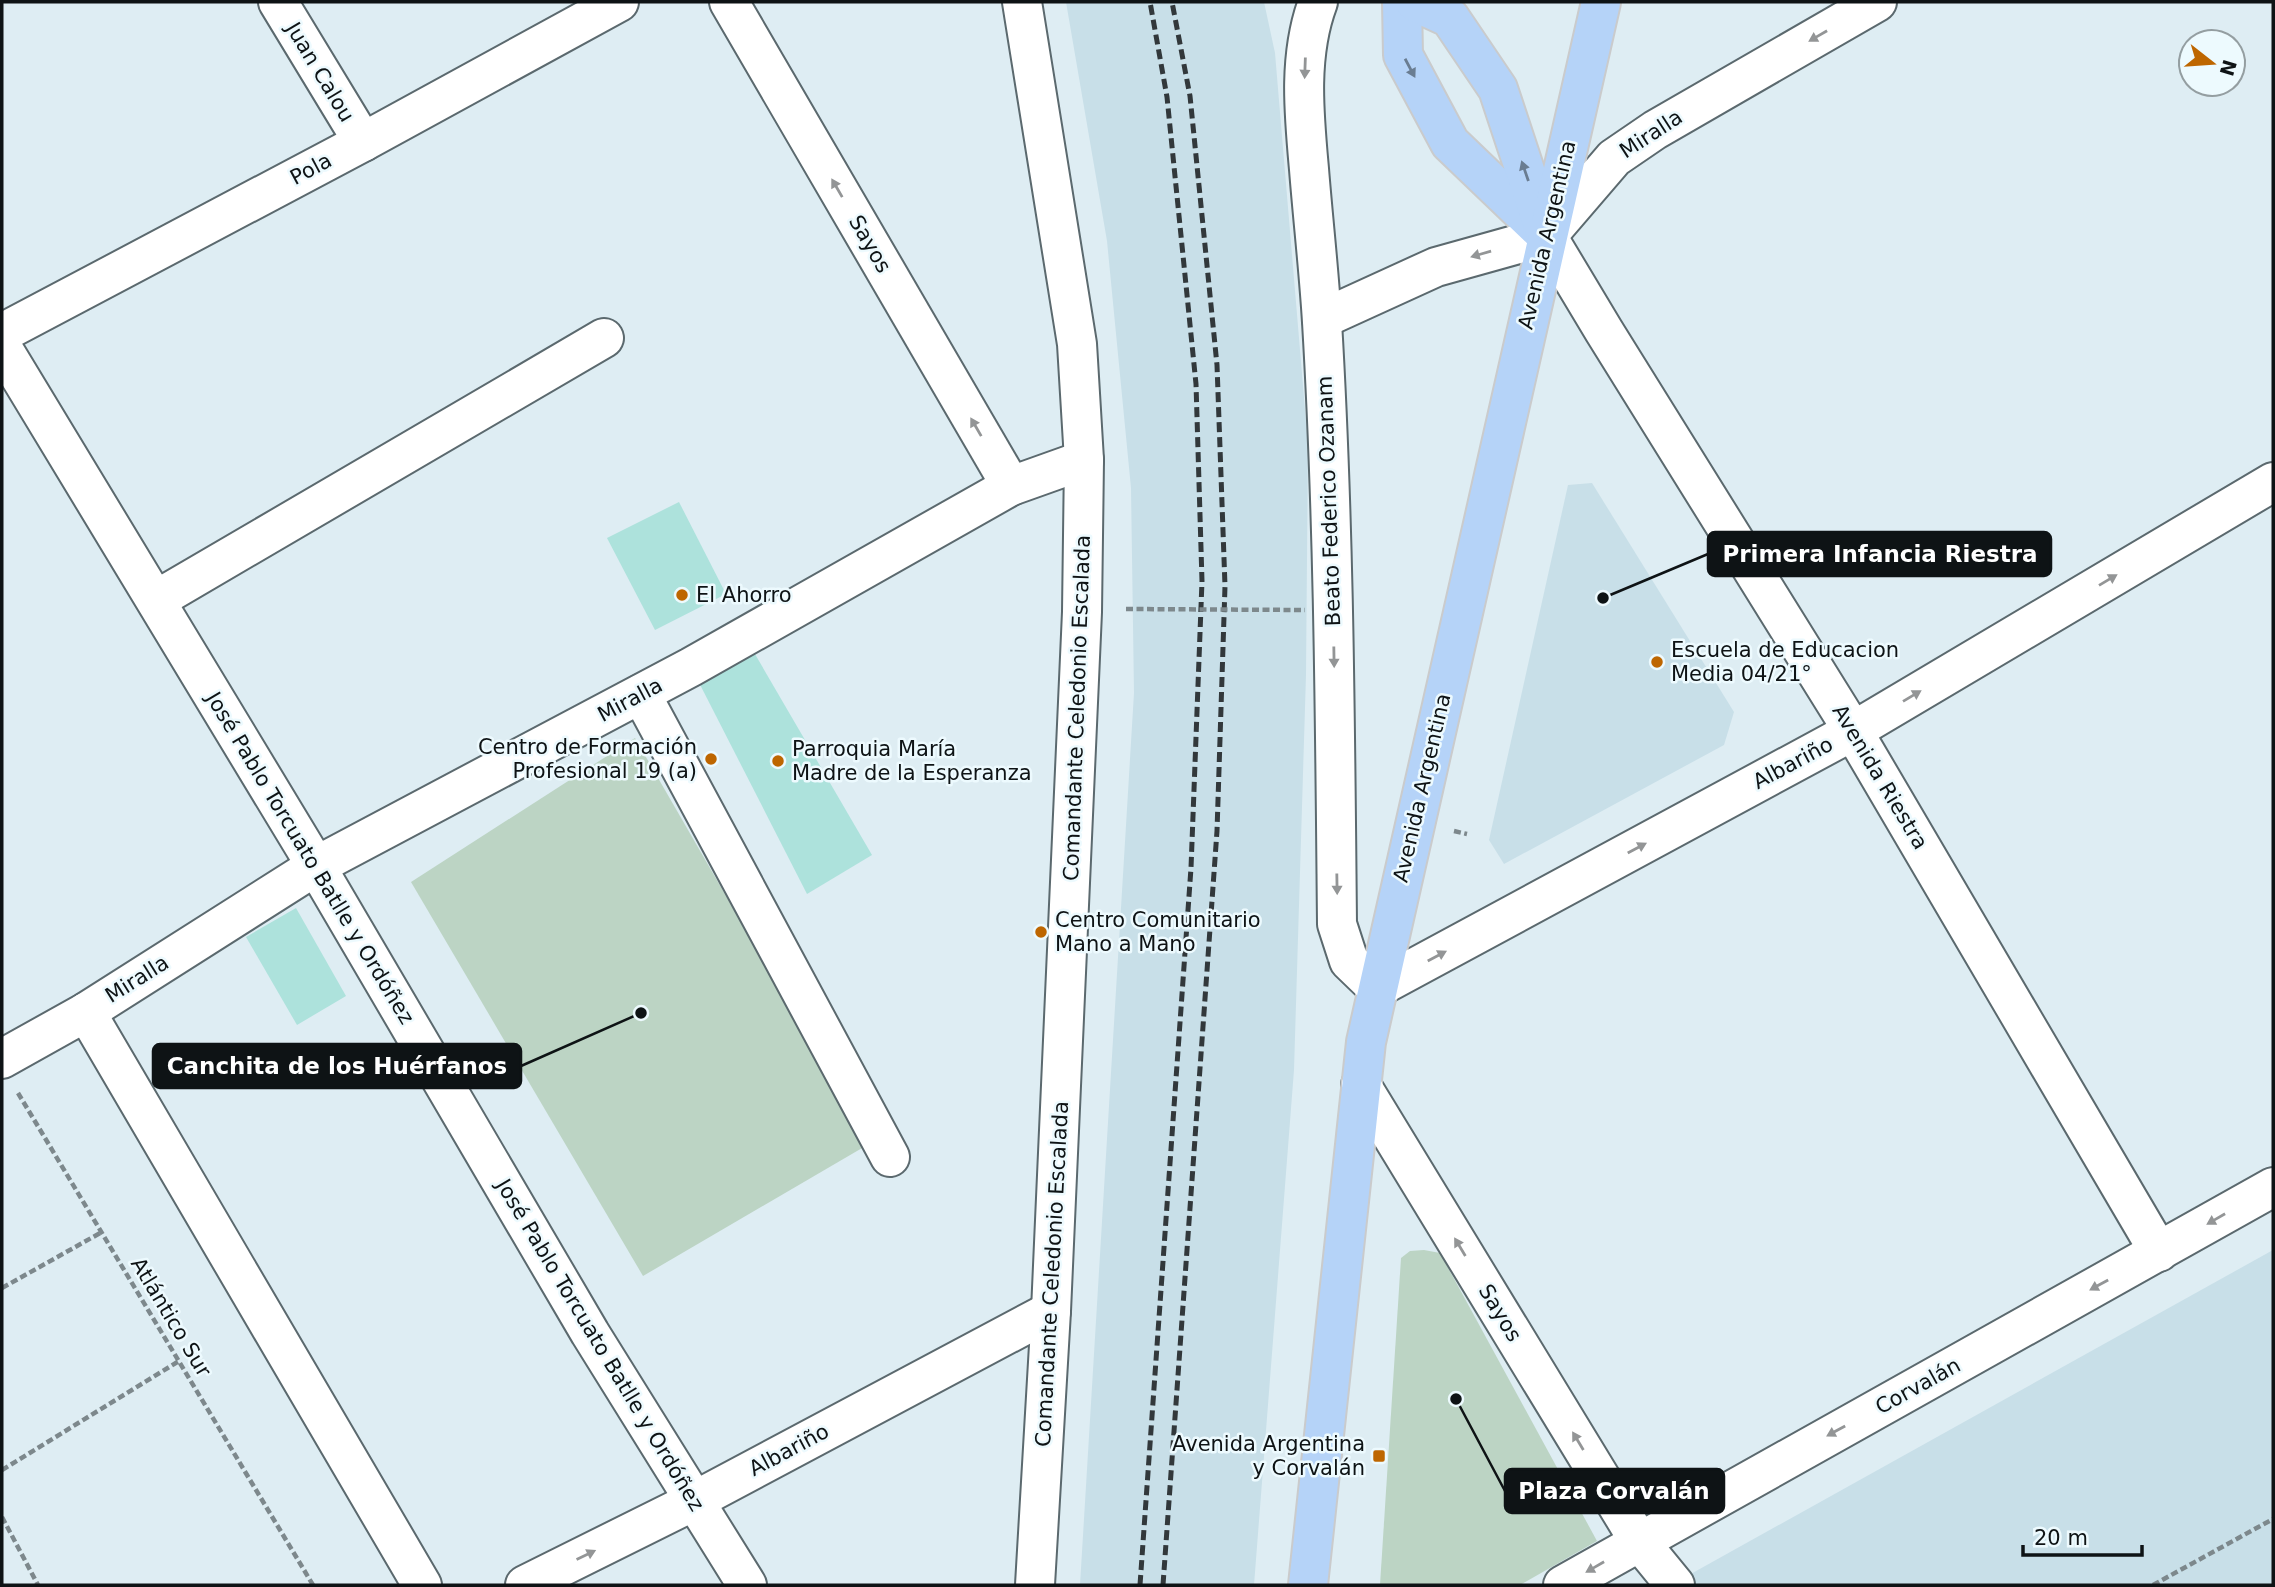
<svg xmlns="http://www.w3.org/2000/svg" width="2275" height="1587" font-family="'DejaVu Sans',sans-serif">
<rect width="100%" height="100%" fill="#deedf3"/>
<g fill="#c8dfe8">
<path d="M1066,2h198l11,51 33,392 -2,230 -12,395 -40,515h-174l54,-892 -3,-205 -24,-247z"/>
<path d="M1592,483l142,229 -10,33 -220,119 -15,-24 79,-355z"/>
<path d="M2273,1250v335h-602z"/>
</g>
<g fill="#bcd4c4">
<path d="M635,738l234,406 -226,132 -232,-394z"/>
<path d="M1424,1250l16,3 157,288 -77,44h-140l21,-327 9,-7z"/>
</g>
<g fill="#ade2dc">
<path d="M679,502l47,92 -71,36 -48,-92z"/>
<path d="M745,637l127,218 -65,39 -116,-227z"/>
<path d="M296,908l50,88 -49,29 -51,-88z"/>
</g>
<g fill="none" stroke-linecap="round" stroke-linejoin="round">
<g stroke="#5b696e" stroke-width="42">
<g id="minor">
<path d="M278,2l85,140"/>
<path d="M729,2l282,484"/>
<path d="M1022,2l55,342 7,116 -2,152 -31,699 -16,274"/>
<path d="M1318,2c-20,53 -14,112 -9,167 4,51 10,102 13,153 12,201 13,401 15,602l12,37 28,27 476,-257 420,-249"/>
<path d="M1547,236l57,95 249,400 306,521"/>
<path d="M1322,319l114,-52 111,-31 67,-78 41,-28 222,-128"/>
<path d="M2,333l361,-191 256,-140"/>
<path d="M2,347l314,519 274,467 157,252"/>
<path d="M156,600l448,-262"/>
<path d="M641,694l249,463"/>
<path d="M86,1012l336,573"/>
<path d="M2,1059l84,-47 230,-146 375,-199 320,-181 73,-26"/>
<path d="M1361,1085l278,456 36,44"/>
<path d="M525,1585l169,-84 357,-190"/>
<path d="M1563,1585l710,-398"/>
</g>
</g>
<g stroke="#cacbcc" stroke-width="42">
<g id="major">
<path d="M1402,2l1,53 47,88 97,93"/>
<path d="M1415,2l35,16 48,71 47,142"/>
<path d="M1308,1585l58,-543 235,-1040"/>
</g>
</g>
<g stroke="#7d888c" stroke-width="4.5" stroke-dasharray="7 3.5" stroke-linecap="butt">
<path d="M1454,831l13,3"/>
<path d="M18,1093l295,492"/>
<path d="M2,1288l100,-56"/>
<path d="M2,1470l177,-109"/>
<path d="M2,1517l36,68"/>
<path d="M2153,1585l120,-66"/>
</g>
<use href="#minor" stroke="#fff" stroke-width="38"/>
<use href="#major" stroke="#b5d3f8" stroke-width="38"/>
<g stroke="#32383b" stroke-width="5" stroke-dasharray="10 5" stroke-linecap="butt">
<path d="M1140,1585l51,-717 11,-287 -6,-197 -29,-287 -17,-95"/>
<path d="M1163,1585l54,-754 8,-245 -8,-221 -27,-269 -18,-94"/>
</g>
<path stroke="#7d888c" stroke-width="4.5" stroke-dasharray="7 3.5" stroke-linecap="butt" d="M1126,609l179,1"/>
</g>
<defs><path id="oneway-solid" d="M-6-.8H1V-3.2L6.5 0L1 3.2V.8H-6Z" transform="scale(1.75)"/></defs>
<g fill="#939596">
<use href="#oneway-solid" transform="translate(1818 36) rotate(150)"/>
<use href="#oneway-solid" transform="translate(1305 68) rotate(92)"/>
<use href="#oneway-solid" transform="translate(837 188) rotate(-120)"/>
<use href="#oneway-solid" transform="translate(1481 254) rotate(164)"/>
<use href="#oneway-solid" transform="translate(976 427) rotate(-120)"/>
<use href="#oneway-solid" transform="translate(2108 580) rotate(-31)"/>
<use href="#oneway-solid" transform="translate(1334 657) rotate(89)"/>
<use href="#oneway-solid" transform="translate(1912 696) rotate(-31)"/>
<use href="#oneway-solid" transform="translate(1637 848) rotate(-28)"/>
<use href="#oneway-solid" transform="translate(1337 884) rotate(89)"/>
<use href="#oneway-solid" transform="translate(1437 956) rotate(-28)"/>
<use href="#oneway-solid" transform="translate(2216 1219) rotate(150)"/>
<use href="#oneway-solid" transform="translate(1460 1247) rotate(-121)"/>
<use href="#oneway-solid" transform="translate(2099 1285) rotate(151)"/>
<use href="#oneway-solid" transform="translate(1836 1431) rotate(151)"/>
<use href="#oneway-solid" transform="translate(1578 1441) rotate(-121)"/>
<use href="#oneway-solid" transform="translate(586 1555) rotate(-26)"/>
<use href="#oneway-solid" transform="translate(1595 1567) rotate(150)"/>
</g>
<g fill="#6a7d92">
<use href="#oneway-solid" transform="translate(1410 68) rotate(62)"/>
<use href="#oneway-solid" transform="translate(1525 171) rotate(-109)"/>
</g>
<g fill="#be6600" stroke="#edfafe" stroke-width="2.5">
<circle cx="682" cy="595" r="7"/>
<circle cx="1657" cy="662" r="7"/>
<circle cx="711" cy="759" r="7"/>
<circle cx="778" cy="761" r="7"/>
<circle cx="1041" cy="932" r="7"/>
<rect x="1372" y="1449" width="14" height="14" rx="3.5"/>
</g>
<g text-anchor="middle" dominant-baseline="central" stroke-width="5" stroke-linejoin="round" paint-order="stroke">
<g font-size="21" fill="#0e1315" stroke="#edfafe">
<text transform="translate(320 72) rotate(59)">Juan Calou</text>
<text transform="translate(1651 134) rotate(-33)">Miralla</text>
<text transform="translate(311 169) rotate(-28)">Pola</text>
<text transform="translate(1547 235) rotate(-77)">Avenida Argentina</text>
<text transform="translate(870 244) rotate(60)">Sayos</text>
<text transform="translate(1329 501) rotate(-92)">Beato Federico Ozanam</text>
<text transform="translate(630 700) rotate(-28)">Miralla</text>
<text transform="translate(1077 708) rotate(-88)">Comandante Celedonio Escalada</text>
<text transform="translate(1793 763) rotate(-28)">Albariño</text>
<text transform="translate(1880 777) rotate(59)">Avenida Riestra</text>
<text transform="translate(1422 788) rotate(-77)">Avenida Argentina</text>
<text transform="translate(310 858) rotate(59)">José Pablo Torcuato Batlle y Ordóñez</text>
<text transform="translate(137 979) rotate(-32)">Miralla</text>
<text transform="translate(1052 1274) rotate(-87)">Comandante Celedonio Escalada</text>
<text transform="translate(1500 1313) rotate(59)">Sayos</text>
<text transform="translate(171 1317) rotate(59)">Atlántico Sur</text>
<text transform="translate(600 1345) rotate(59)">José Pablo Torcuato Batlle y Ordóñez</text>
<text transform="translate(1918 1386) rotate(-29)">Corvalán</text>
<text transform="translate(789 1450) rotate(-28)">Albariño</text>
</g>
<g font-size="21" fill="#0e1315" stroke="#edfafe" text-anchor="start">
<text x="696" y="595">El Ahorro</text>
<text x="1671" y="650">Escuela de Educacion<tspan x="1671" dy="24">Media 04/21°</tspan></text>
<text x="697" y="747" text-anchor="end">Centro de Formación<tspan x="697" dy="24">Profesional 19 (a)</tspan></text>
<text x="792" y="749">Parroquia María<tspan x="792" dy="24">Madre de la Esperanza</tspan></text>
<text x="1055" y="920">Centro Comunitario<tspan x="1055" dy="24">Mano a Mano</tspan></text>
<text x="1365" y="1444" text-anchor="end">Avenida Argentina<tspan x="1365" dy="24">y Corvalán</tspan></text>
</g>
</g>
<path fill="none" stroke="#0e1315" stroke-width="2.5" d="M1603 598L1708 554M641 1013L521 1066M1456 1399L1505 1491"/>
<g fill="#0e1315" stroke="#edfafe" stroke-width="2.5">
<circle cx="1603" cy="598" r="7"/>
<circle cx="641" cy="1013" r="7"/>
<circle cx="1456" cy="1399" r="7"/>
</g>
<g fill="#0e1315" stroke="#0e1315" stroke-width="2.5">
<rect x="1708" y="532" width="343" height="44" rx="7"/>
<rect x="153" y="1044" width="368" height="44" rx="7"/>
<rect x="1505" y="1469" width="219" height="44" rx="7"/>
</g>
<g font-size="23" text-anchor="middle" font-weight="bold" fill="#fff">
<text x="1880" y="562">Primera Infancia Riestra</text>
<text x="337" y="1074">Canchita de los Huérfanos</text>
<text x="1614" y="1499">Plaza Corvalán</text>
</g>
<rect width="2275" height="1587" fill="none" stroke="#0e1315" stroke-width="7"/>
<g transform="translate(2212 63) rotate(107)"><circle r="33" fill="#edfafe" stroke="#949ea1" stroke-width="2"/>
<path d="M0-5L12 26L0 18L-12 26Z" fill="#be6600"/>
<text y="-10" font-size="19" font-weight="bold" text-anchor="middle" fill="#0e1315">N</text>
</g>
<path d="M2023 1545v10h119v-10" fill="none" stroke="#0e1315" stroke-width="3.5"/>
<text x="2034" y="1545" font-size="21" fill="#0e1315" stroke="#edfafe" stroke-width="5" paint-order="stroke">20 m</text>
</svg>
